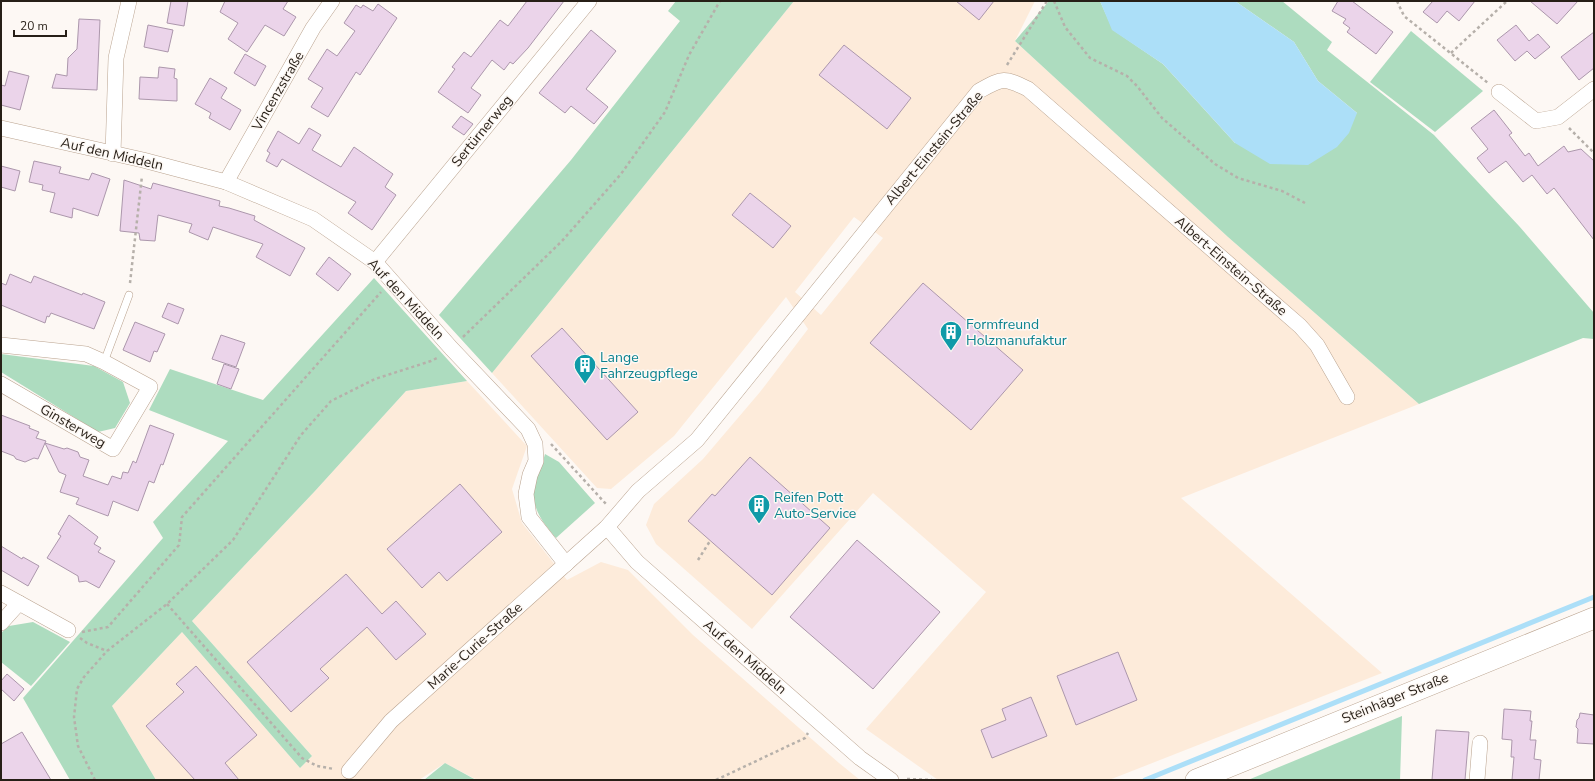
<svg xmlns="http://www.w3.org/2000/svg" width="1595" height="781" font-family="'Nunito Sans',sans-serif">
<rect width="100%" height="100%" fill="#fdf8f4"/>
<g fill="#fdebda" fill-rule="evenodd">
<path d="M794,1h241l-20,40 213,196 191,167 -238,94 201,175 -273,107h-171l-72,-51 120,-137 -113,-99 -121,136 -96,-85 -10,-19 8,-21 49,-45 57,-67 48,-63 -22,-32 -112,139 -63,53 -14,-1 -105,-115zM854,217l29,21 -62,77 -26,-23z"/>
<path d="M467,381l60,65 -15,43 10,34 45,57 34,-18 27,8 65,65 146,128 21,17h-383l-32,-17 -26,17h-263l-44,-74 70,-74 118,136 12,-12 -120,-135 123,-130 91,-100z"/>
</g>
<g fill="#addcbf">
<path d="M676,1h118l-302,372 -53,-58 132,-155 109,-139 -12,-10z"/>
<path d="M1049,1h51l13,29 50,34 72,79 122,-30 -39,-32 -24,-39 -59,-41h47l50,41 -5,8 107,85 85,91 75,87v26l-11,-1 -164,66 -191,-167 -213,-196z"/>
<path d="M1411,31l72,60 -48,41 -65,-50z"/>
<path d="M374,278l93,103 -61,10 -91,100 -123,130 120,135 -12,12 -118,-136 -70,74 44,74h-86l-47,-82 140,-160 -10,-16 75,-81 -79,-31 21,-41 93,31z"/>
<path d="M1,354l93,12 29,16 7,21 -15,25 -17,4 -97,-60z"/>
<path d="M545,454l14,8 36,41 -39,35c-11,-13 -24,-28 -22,-47 1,-13 8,-25 11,-37z"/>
<path d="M33,622l37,20 -39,44 -30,-24v-29l8,-7z"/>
<path d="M1402,716l-2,64h-152z"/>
<path d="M445,763l31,17h-52z"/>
</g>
<path fill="#acdff8" d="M1100,1h135l59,41 24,39 39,32 -8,20 -12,14 -29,18 -38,-1 -35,-21 -72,-79 -51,-34z"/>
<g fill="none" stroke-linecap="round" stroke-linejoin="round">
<path stroke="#acdff8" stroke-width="5" d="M1145,780l449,-183"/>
</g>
<g fill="#ebd4ea" stroke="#ac97ac">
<path d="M171,1h17l-4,25 -17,-3z"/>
<path d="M225,1h63l-5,8 13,8 -12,19 -19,-11 -18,27 -19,-13 10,-16 -18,-11z"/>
<path d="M527,1h37l-36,47 -15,16 -3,-2 -6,8 -12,-10 -21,28 10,7 -13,18 -30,-21 17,-23 -3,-2 12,-15 7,5 29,-37 8,6z"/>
<path d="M956,1h38l-15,19z"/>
<path d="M1338,1h14l41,31 -17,22 -29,-22 3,-4 -7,-5 3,-4 -14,-8z"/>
<path d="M1433,1h42l-16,20 -12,-10 -10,12 -14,-11z"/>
<path d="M1530,1h48l-21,23z"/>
<path d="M378,4l19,14 -37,57 -4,-3 -28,45 -17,-10 12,-19 -15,-9 19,-30 10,7 18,-25 -11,-8 12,-18 5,3 2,-3 10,6z"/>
<path d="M79,19l21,1 -3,70 -45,-2 4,-14 11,2 1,-18 9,-9z"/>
<path d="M148,25l25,5 -5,22 -24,-5z"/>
<path d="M1516,25l13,16 9,-7 12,13 -15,12 -8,-8 -12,10 -18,-21z"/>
<path d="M591,30l25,21 -30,38 22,18 -14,17 -23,-18 -6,7 -26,-20z"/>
<path d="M1594,32v36l-15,12 -18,-23z"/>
<path d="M844,45l67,53 -24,31 -68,-54z"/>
<path d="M245,54l21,12 -11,20 -21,-13z"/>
<path d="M159,67l16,2 -1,9 3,1v22l-38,-2 1,-22 18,1z"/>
<path d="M9,71l20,5 -9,34 -19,-5v-20l4,1z"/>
<path d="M210,78l17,10 -6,10 20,12 -11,20 -21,-12 2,-5 -16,-9z"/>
<path d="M1494,110l18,23 -3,2 16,21 4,-3 9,13 26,-20 4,6 13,-3 13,12v79l-40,-52 -7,6 -15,-19 -9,7 -17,-21 -17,12 -12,-15 11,-9 -17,-21z"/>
<path d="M461,116l12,8 -9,11 -12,-8z"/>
<path d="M309,128l12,7 -9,15 29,17 13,-20 39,27 -8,13 11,8 -24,35 -24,-17 8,-11 -74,-43 -5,8 -11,-6 4,-8 -3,-2 11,-20 21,13z"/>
<path d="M34,161l27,6 -2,6 30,7 3,-7 18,6 -12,37 -25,-8 -1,10 -22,-6 5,-19 -13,-3 1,-5 -14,-3z"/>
<path d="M1,166l19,5 -5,20 -14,-4z"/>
<path d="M124,180l27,9 2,-6 67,18 -1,5 10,2 26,8 -1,4 51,28 -15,28 -34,-19 7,-13 -50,-17 -5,13 -19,-8 3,-8 -34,-9 -3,26 -15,-1 -1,-7 -19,-2z"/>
<path d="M750,193l41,33 -18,22 -41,-33z"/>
<path d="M329,257l22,17 -13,17 -22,-17z"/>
<path d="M10,274l21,9 3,-7 48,19 1,-2 22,9 -11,27 -43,-16 -2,4 -2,-1 -2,7 -44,-18v-22l5,2z"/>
<path d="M923,283l100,87 -52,60 -101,-87z"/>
<path d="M168,303l16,6 -6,15 -16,-7z"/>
<path d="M135,322l30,12 -8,18 -3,-1 -4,11 -27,-12z"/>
<path d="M562,328l76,84 -31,28 -76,-84z"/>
<path d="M221,335l24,8 -9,24 -24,-8z"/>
<path d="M224,364l15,5 -8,20 -14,-5z"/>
<path d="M1,415l29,11 -1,2 10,4 -3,6 10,3 -1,2 19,6 3,-1 11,4 2,5 9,3 -6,16 25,9 4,-9 9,3 2,-7 5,1 5,-12 3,2 14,-38 24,9 -11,31 -2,-1 -7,19 -5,-2 -11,30 -25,-10 -5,15 -32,-12 3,-6 -19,-6 6,-17 -7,-3 -14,-29 -7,16 -4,-1 -9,4 -9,-3 -2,-3 -13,-5z"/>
<path d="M750,457l80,71 -58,67 -84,-74 24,-27 3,2z"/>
<path d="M460,484l42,48 -55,49 -8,-9 -17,16 -35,-39z"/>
<path d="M69,515l29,22 -4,7 7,4 -3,4 17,9 -16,27 -13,-7 -7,1 -1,-6 -31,-18 14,-22 -3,-2z"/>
<path d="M857,540l83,72 -67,77 -83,-72z"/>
<path d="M1,546l21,13 1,-2 16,9 -11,20 -27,-16z"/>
<path d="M346,574l36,40 14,-13 30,33 -30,26 -29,-33 -47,42 9,9 -38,34 -44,-50z"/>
<path d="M1118,652l19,48 -61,25 -19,-49z"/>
<path d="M196,666l61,69 -32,28 14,17h-44l-49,-54 38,-34 -8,-8z"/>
<path d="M7,674l17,15 -10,12 -13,-12v-8z"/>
<path d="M1031,697l16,39 -55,22 -11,-28 25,-10 -4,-11z"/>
<path d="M1504,709l27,2 -1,10h2l-2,19h6l-2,19 7,1 -2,20h-27l2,-23h-3l1,-17 -10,-1z"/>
<path d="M1580,713l14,2v29l-17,-1 1,-14 -2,-2 1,-7 2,-2z"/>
<path d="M1436,730l33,2 -4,48h-33z"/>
<path d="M22,732l29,48h-50v-36z"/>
</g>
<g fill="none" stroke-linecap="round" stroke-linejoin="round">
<g stroke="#baa38f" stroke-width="8">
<path id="lane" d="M104,362l25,-67"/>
</g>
<g stroke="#baa38f" stroke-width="16">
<g id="street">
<path d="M1499,92l37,29 22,-4 36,-28"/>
<path d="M1,128l142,32 83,22 87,37 62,43 76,86 77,81 7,15 1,17 -6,14 -4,19 3,23 37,47"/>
<path d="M113,154l3,-96 13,-57"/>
<path d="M226,182l87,-154 19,-27"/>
<path d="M375,262l214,-261"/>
<path d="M1,345l85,9 18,8 46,25 -37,62 -112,-65"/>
<path d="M607,527l30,35 223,196 31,22"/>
<path d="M1,593l67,37"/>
<path d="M1,623l18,-20"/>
<path d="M349,771l42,-50 216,-194 31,-36 59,-51 282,-349c24,-13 24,-14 49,-2l272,237 17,19 30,52"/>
<path d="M1477,780l3,-37"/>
</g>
</g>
<g stroke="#baa38f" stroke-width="22">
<path id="secondary" d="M1196,780l398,-162"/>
</g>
<g stroke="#b6b0aa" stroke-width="2.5" stroke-dasharray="3 3" stroke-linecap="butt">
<path d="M1054,1l11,26 25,31 37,18 10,10 25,32 53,46 23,14 44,13 23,12"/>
<path d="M1397,1l7,15 84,67"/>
<path d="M1451,53l56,-52"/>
<path d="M1007,65l40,-64"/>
<path d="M1569,128l25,25"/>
<path d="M130,283l12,-107"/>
<path d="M463,337l99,-96 59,-67 44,-62 24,-57 31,-54"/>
<path d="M551,444l55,60"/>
<path d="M698,560l12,-19"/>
<path d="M167,604l135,154 15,8 17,3"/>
<path d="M82,632l26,-5 71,-82 3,-28 199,-225"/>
<path d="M80,638l7,5 20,8"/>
<path d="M907,779l25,1"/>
<path d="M95,780l-17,-34 -4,-29 3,-28 7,-12 23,-26 60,-47 66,-64 68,-105 30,-34 44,-22 56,-18 8,-4"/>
<path d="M716,780l89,-42 3,-5"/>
</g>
<use href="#lane" stroke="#fff" stroke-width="7"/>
<use href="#street" stroke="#fff" stroke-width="15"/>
<use href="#secondary" stroke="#fff" stroke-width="21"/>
</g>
<defs>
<g id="building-pin" transform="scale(1.15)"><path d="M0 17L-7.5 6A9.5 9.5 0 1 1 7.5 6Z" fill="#0f9aa8" stroke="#fdf8f4"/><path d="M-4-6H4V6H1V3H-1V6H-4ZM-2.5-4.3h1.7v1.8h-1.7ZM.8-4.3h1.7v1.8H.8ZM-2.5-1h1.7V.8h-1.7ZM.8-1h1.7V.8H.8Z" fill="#fff"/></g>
</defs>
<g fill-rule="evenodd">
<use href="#building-pin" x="951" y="332"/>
<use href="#building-pin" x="585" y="365"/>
<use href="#building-pin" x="759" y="505"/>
</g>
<g text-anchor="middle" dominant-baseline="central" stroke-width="3" stroke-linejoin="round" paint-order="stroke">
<g font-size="14" fill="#271f17" stroke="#fdf8f4">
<text transform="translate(278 91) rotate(-60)">Vincenzstraße</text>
<text transform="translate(482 131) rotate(-51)">Sertürnerweg</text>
<text transform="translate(934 148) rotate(-50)">Albert-Einstein-Straße</text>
<text transform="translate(112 154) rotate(13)">Auf den Middeln</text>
<text transform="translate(1231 266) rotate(41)">Albert-Einstein-Straße</text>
<text transform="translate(406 299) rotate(47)">Auf den Middeln</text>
<text transform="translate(73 426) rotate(30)">Ginsterweg</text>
<text transform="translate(475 646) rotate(-42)">Marie-Curie-Straße</text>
<text transform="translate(745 657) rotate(41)">Auf den Middeln</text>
<text transform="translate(1395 698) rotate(-22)">Steinhäger Straße</text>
</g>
<g font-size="14" fill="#0d838f" stroke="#fdf8f4" text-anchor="start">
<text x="966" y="324">Formfreund<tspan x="966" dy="16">Holzmanufaktur</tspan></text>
<text x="600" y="357">Lange<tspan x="600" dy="16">Fahrzeugpflege</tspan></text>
<text x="774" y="497">Reifen Pott<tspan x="774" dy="16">Auto-Service</tspan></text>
</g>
</g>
<rect width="1595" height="781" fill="none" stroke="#271f17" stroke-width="4"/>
<path d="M14 30v6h52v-6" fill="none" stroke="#271f17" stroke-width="2"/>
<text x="20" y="30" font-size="12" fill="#271f17" stroke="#fdf8f4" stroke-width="3" paint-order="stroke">20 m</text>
</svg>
